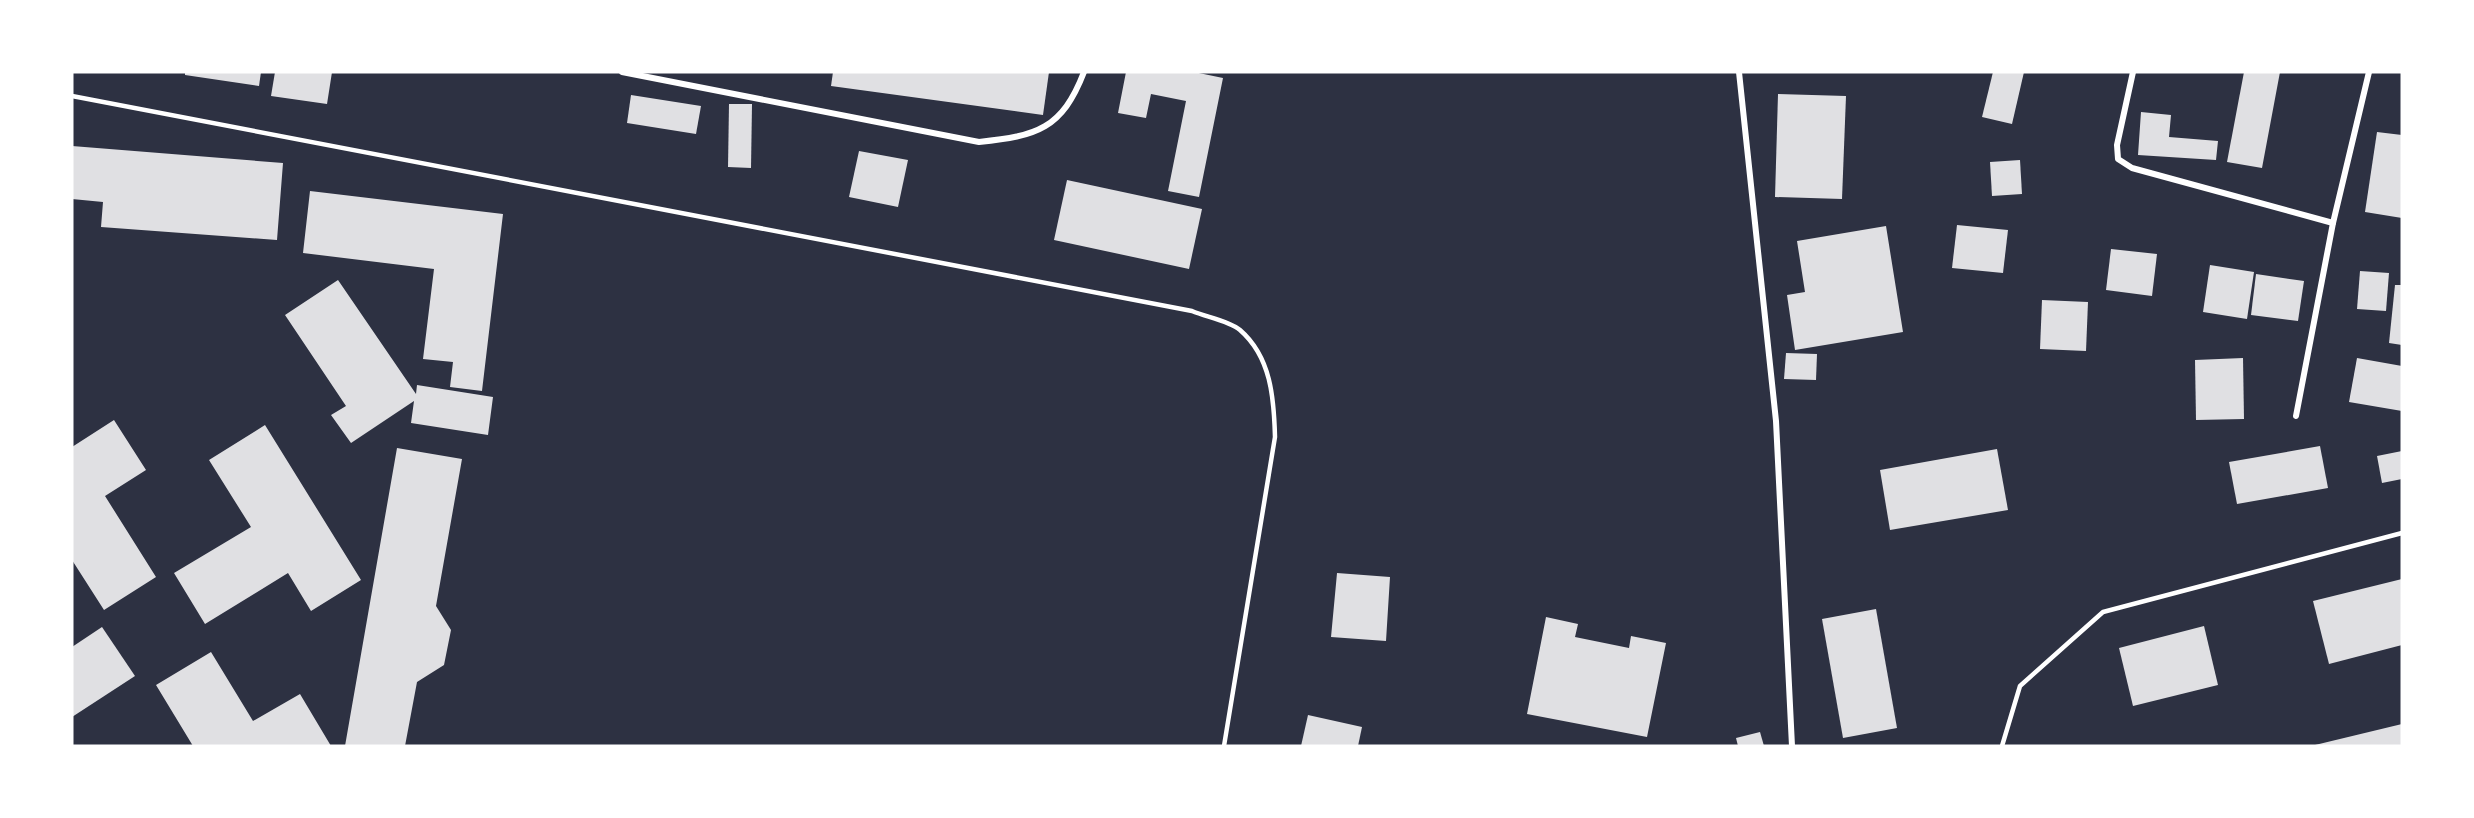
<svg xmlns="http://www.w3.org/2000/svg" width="2474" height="818" font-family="'Noto Sans',sans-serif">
<rect width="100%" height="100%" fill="#2d3142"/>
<g fill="#e0e0e3">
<path d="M185,72h76l-2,14 -74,-11z"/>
<path d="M275,72h57l-5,32 -56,-8z"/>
<path d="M833,72h216l-6,43 -212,-29z"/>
<path d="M1126,72h68l29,6 -24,119 -31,-6 18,-90 -35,-7 -5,24 -28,-5z"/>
<path d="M1993,72h31l-12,52 -30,-7z"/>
<path d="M2244,72h36l-18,96 -35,-6z"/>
<path d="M1778,94l68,2 -4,103 -67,-2z"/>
<path d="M631,95l70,11 -5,28 -69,-11z"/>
<path d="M729,104h23l-1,64 -23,-1z"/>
<path d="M2141,112l30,3 -2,22 49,4 -2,19 -78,-5z"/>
<path d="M2377,132l25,3v83l-37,-6z"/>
<path d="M72,146l211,17 -6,77 -176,-13 2,-25 -31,-3z"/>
<path d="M859,151l49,9 -10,47 -49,-10z"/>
<path d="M2020,160l2,34 -30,2 -2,-34z"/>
<path d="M1067,180l135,29 -13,60 -135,-29z"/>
<path d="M310,191l193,23 -21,177 -32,-4 3,-25 -30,-3 11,-90 -131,-16z"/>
<path d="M1957,225l51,5 -5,43 -51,-5z"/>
<path d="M1886,226l17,106 -108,18 -8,-55 18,-3 -8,-51z"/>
<path d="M2111,249l46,5 -5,42 -46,-6z"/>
<path d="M2210,265l44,7 -7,47 -44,-7z"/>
<path d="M2360,271l29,2 -3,38 -29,-2z"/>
<path d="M2256,274l48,7 -6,40 -47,-6z"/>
<path d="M338,280l78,114 1,-9 76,12 -5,38 -77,-12 3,-22 -63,42 -20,-28 15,-9 -61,-91z"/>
<path d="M2395,285h7v60l-13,-2z"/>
<path d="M2042,300l46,2 -2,49 -46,-2z"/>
<path d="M1786,353l31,1 -1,26 -32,-1z"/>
<path d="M2243,358l1,61 -48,1 -1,-60z"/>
<path d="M2357,358l45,8v45l-53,-9z"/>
<path d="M114,420l32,50 -41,26 51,81 -52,33 -32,-50v-113z"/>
<path d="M265,425l96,155 -50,31 -23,-38 -83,51 -31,-51 77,-46 -42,-67z"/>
<path d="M2320,446l8,42 -91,16 -8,-42z"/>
<path d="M397,448l65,11 -26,147 15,24 -7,35 -27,17 -12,64h-60z"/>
<path d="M1997,449l11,61 -118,20 -10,-60z"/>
<path d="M2402,451v28l-20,4 -5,-27z"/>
<path d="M1337,573l53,4 -4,64 -55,-4z"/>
<path d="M2402,579v66l-73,19 -16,-63z"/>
<path d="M1876,609l21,119 -54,10 -21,-119z"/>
<path d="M1546,617l32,7 -3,13 54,11 2,-12 35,7 -19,94 -120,-23z"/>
<path d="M2204,626l14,59 -85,21 -14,-58z"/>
<path d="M102,627l33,49 -63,41v-70z"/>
<path d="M211,652l42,69 47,-27 31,52h-138l-37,-61z"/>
<path d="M1308,715l54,12 -4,19h-57z"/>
<path d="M2402,724v22h-87v-1z"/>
<path d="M1760,732l4,14h-26l-2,-8z"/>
</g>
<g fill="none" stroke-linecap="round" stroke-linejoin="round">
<g stroke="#fff" stroke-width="4.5">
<path d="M72,96l1120,215c14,6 37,10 48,19 31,27 34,68 35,107l-51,309"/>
<path d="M2002,746l18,-60 83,-74 299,-79"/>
</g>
<g stroke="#fff" stroke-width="6">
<path d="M622,72l357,70c58,-6 83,-13 105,-70"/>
<path d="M1739,72l37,349 16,325"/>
<path d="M2133,72l-16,73 1,14 14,9 201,55"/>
<path d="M2296,416l37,-193 36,-151"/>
</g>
</g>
<rect width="2474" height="818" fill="none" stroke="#ffffff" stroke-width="147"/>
</svg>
